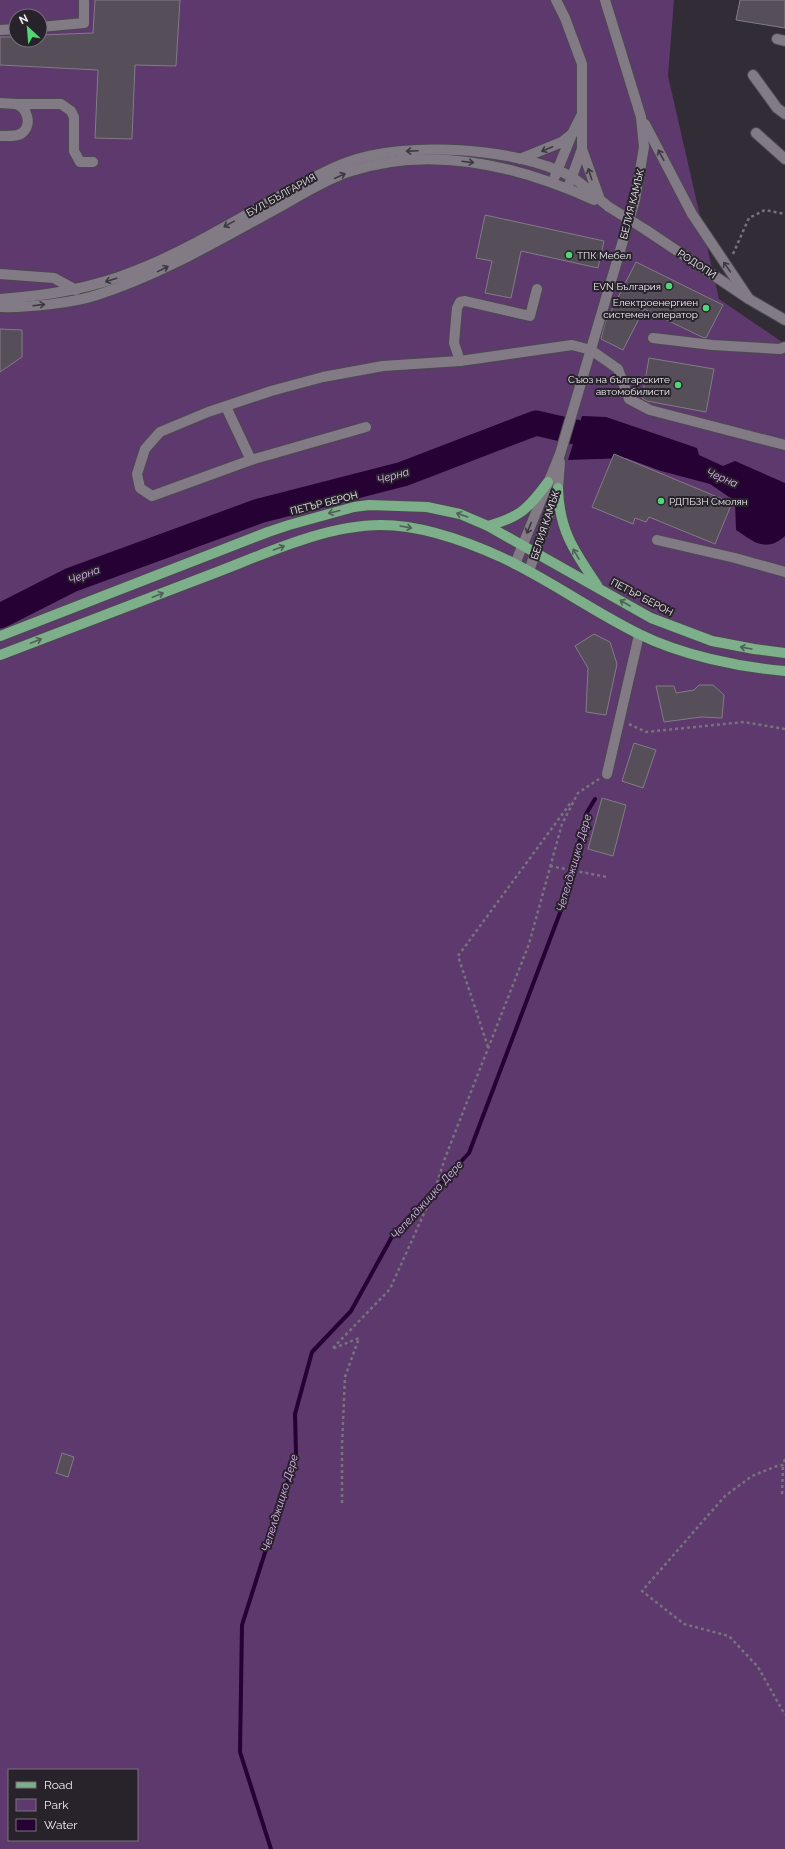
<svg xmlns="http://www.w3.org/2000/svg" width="785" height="1849" font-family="Raleway,sans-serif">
<rect width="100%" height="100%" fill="#322c36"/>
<path fill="#5d396d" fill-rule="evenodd" d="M0,0h674l-6,76 51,223 66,45v1505h-785zM16,16h24v24h-24zM9,1770h128v70h-128z"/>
<path fill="#260133" d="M582,416l24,1 91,31 2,7 24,11 12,-5 50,22v53c-19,17 -31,6 -49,-6l-1,-29 -25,-17 -49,-13 -35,-13 -58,2z"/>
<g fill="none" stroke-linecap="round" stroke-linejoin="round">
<path stroke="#260133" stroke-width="4" d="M271,1849l-31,-97 2,-127 54,-170 -1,-41 17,-62 39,-41 43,-78 75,-80 97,-256 20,-83 9,-15"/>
<path stroke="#260133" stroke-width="25" d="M0,616l71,-36 188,-69 144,-37 133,-51 74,17"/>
</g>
<g fill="#564f59" stroke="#837b86">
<path d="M95,0h85l-4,66 -41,-1 -3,74 -37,-1 3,-68 -98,-5v-28h16v3h24v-5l53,-2z"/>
<path d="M740,0h45v28l-49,-8z"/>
<path d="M485,215l119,26 -6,27 -77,-17 -10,47 -26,-5 7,-32 -16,-3z"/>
<path d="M636,262l87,43 -17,33 -4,-1 -58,-28 -21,41 -22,-11 4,-16z"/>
<path d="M0,329l22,1v27l-22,15z"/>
<path d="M649,358l65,11 -8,43 -59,-11 -5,-3z"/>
<path d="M614,454l118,49 -17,41 -66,-27 -3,5 -11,-4 -2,6 -41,-17z"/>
<path d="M594,634l16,8 7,22 -11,51 -20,-3 2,-44 -13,-22z"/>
<path d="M699,685h14l11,10 -2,23 -21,-1 -37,5 -8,-36h18l2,7 18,-3z"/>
<path d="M634,743l22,7 -13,38 -21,-7z"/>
<path d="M602,798l24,7 -13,51 -25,-7z"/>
<path d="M62,1453l12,4 -6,20 -12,-4z"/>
</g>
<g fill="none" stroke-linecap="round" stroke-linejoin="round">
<g stroke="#4d4950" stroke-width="12">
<g id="minor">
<path d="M556,0l9,18 17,46v85l-12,33"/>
<path d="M40,27l44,-4v-23"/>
<path d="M0,30l16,-1"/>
<path d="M777,39l8,2"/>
<path d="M753,75l24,33 8,6"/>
<path d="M0,103c5,1 11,0 16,1 12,4 16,21 6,29 -5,4 -15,3 -22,3"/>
<path d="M16,104h45l10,7 3,6v34l6,11h13"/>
<path d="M645,124l47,90 57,85"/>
<path d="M756,133l29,26"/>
<path d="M582,149l17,48"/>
<path d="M520,159l42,-17 10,-8"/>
<path d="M555,176l17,-42 9,-18"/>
<path d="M646,230l103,69 36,21"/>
<path d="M0,274l54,4 22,12"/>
<path d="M0,299c46,-3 91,-10 135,-28 51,-20 100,-50 148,-77 21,-11 42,-24 65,-32 58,-21 167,-15 222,14 14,8 26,21 39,31"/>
<path d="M0,307c26,1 73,-4 97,-12 63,-20 120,-54 177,-85 24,-13 48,-29 74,-38 83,-28 169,-7 246,28"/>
<path d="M653,338l59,7 68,4 5,-2"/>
<path d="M460,361l-6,-18 3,-35 3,-6 5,-1 65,15 7,-27"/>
<path d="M226,407l25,53"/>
<path d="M366,427l-115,33 -99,36 -12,-8 -3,-14 8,-25 15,-17 48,-20 63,-21 52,-14 60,-11 77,-5 112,-16 19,5 27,19 11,30 21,11 135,35"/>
<path d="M657,540l78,18 50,14"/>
<path d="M515,564l45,-110 75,-254 9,-53 -3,-30 -36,-117"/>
<path d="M529,571l29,-83 2,-26"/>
<path d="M607,774l32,-139"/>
</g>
</g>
<g stroke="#4d4950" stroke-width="12">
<g id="major">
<path d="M558,488c1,42 16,63 39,97"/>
<path d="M488,526c32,-9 40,-17 60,-44"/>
<path d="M0,636l268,-104 21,-7 65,-18 15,-2 58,2 33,7 28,12 163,92 61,23 42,8 31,4"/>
<path d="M0,655c71,-27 142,-54 212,-81 53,-20 113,-49 169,-49 41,0 85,16 122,33 47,22 89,53 136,76 42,21 99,33 146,37"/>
</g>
</g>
<g stroke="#78737b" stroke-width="2.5" stroke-dasharray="3 3" stroke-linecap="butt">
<path d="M733,254l16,-36 16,-8 20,4"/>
<path d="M629,724l17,8 98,-10 41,7"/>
<path d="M550,866l57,11"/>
<path d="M488,1047l-30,-91 114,-155"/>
<path d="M785,1459l-2,6 -6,1 -25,10 -27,20 -83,95 42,33 45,12 29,31 27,48"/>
<path d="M782,1494l1,-29"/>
<path d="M342,1503v-58l3,-68 14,-39 -27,11 58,-60 45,-100 10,-31 84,-214 33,-120 16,-31 21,-14"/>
</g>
<use href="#minor" stroke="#827b86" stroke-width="10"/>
<use href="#major" stroke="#7daf8a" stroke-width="10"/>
<g stroke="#4d4950" stroke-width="12" stroke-linecap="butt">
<path id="minor-bridge" d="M609,207l37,23"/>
</g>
<use href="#minor-bridge" stroke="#827b86" stroke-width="10"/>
</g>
<defs><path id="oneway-shaft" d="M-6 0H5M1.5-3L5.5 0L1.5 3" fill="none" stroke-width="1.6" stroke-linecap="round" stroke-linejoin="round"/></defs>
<g stroke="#3e3842">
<use href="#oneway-shaft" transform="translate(547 149) rotate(157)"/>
<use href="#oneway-shaft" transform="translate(412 151) rotate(178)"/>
<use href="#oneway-shaft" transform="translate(661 155) rotate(-118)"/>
<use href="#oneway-shaft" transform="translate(468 162) rotate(7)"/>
<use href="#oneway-shaft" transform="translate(590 174) rotate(-108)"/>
<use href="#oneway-shaft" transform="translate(340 176) rotate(-25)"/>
<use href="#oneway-shaft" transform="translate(229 224) rotate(151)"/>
<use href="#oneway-shaft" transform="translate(727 267) rotate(-125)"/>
<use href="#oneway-shaft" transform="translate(163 269) rotate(-26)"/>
<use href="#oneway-shaft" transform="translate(111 280) rotate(162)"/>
<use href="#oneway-shaft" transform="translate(39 305) rotate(-7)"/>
<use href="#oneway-shaft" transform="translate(529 528) rotate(112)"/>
</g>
<g stroke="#4e6156">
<use href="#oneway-shaft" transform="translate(334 512) rotate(166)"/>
<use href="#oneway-shaft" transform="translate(462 515) rotate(-161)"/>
<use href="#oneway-shaft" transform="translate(406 527) rotate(10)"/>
<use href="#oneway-shaft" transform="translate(279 548) rotate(-20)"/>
<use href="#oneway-shaft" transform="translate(576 554) rotate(-121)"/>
<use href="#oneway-shaft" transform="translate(158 595) rotate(-21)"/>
<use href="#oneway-shaft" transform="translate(625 603) rotate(-150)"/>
<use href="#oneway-shaft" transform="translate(36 641) rotate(-21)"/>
<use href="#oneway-shaft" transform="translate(746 648) rotate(-170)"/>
</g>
<g fill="#50d674" stroke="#28222b" stroke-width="1.5">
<circle cx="569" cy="255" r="4"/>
<circle cx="669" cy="286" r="4"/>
<circle cx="706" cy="308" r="4"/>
<circle cx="678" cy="385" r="4"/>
<circle cx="661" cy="501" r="4"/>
</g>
<g text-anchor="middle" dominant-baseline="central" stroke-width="4" stroke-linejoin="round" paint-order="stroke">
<g font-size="10" fill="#f0ecf2" stroke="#28222b">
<text transform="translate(281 195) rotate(-29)">БУЛ. БЪЛГАРИЯ</text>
<text transform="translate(632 204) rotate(-76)">БЕЛИЯ КАМЪК</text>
<text transform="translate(697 264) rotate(33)">РОДОПИ</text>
<text transform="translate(324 503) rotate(-14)">ПЕТЪР БЕРОН</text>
<text transform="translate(545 525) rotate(-72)">БЕЛИЯ КАМЪК</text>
<text transform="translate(642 597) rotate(28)">ПЕТЪР БЕРОН</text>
</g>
<g font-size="10" fill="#f0ecf2" stroke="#28222b" text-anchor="end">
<text x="577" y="255" text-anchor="start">ТПК Мебел</text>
<text x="661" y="286">EVN България</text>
<text x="698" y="302">Електроенергиен<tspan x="698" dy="12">системен оператор</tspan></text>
<text x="670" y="379">Съюз на българските<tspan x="670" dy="12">автомобилисти</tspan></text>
<text x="669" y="501" text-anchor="start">РДПБЗН Смолян</text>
</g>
<g font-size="11" font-style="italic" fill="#e5b9fb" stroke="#28222b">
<text transform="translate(393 476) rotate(-16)">Черна</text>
<text transform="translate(722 478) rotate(22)">Черна</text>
<text transform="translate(84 575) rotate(-21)">Черна</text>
<text transform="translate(574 863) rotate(-74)">Чепелджицко Дере</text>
<text transform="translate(427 1200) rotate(-48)">Чепелджицко Дере</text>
<text transform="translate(280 1503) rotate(-73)">Чепелджицко Дере</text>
</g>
</g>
<rect x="8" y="1769" width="130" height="72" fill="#28222b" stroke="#78737b"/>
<rect x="16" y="1782" width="20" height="6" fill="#7daf8a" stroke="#78737b"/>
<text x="44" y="1789" font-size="12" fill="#f0ecf2">Road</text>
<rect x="16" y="1799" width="20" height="12" fill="#5d396d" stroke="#78737b"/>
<text x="44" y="1809" font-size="12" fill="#f0ecf2">Park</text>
<rect x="16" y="1819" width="20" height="12" fill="#260133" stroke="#78737b"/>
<text x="44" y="1829" font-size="12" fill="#f0ecf2">Water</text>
<g transform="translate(28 28) rotate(334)"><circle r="19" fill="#28222b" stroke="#78737b"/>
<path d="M0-3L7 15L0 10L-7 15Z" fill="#50d674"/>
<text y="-6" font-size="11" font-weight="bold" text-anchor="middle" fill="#f0ecf2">N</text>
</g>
</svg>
